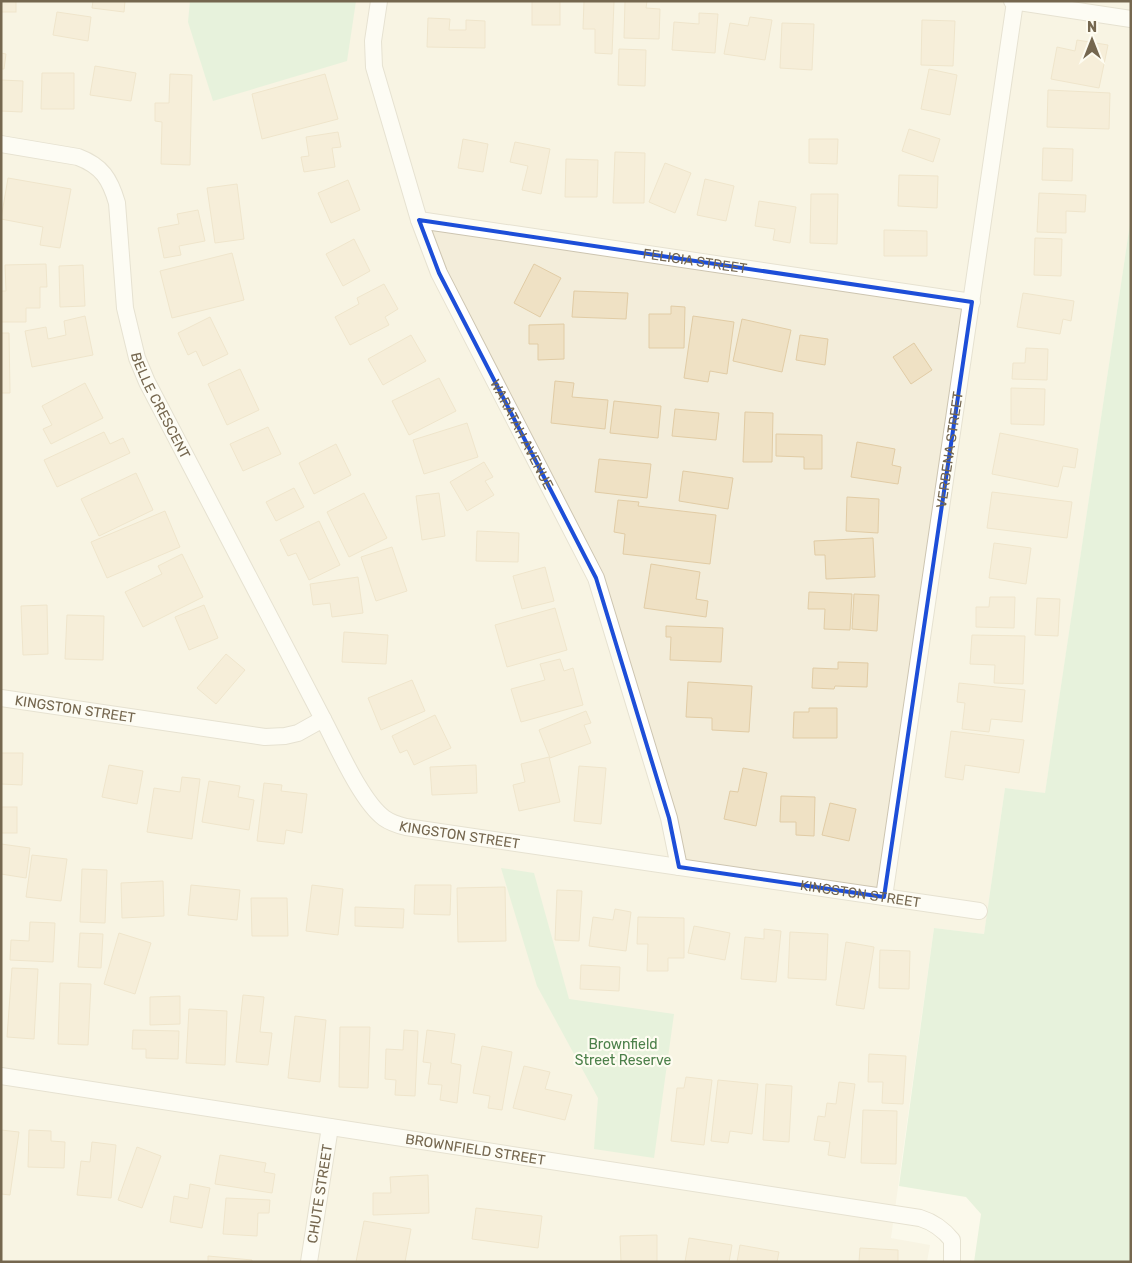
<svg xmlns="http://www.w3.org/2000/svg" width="1132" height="1263" font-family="Rubik,sans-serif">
<rect width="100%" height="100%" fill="#fbf9eb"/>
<path fill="#f3edda" d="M1,1h1130v216l-86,577 -40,-6 -21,146 -50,-6 -43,310 39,7 -3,17h-926z"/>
<g fill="#cee9c9">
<path d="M190,1h166l-9,60 -134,40 -25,-79z"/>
<path d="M1131,217v1045h-157l7,-48 -15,-17 -67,-11 35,-258 50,6 21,-146 40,5z"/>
<path d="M501,868l33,5 35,126 105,15 -20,144 -60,-9 4,-51 -61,-112z"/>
</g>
<g fill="#efe1c4" stroke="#e1cca5">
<rect x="1" y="1" width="15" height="11"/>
<path d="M93,1h32l-1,11 -32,-4z"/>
<rect x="532" y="1" width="28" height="24"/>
<path d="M584,1h30l-2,53 -17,-1v-24h-12z"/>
<path d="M625,1h22l-1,7 14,1 -1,30 -35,-1z"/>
<path d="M57,12l34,5 -3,24 -35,-6z"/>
<path d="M699,13l19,1 -3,39 -43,-3 2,-28 25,2z"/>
<path d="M750,17l22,3 -7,40 -41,-6 6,-31 18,3z"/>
<path d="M428,18l22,1 -1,11h17v-10l19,1v27l-58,-1z"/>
<path d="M922,20l33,1 -2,45 -32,-1z"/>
<path d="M782,23l32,1 -2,46 -32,-2z"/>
<path d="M1077,40l31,5 -9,43 -48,-9 6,-32 18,4z"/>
<path d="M619,49l27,1 -1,36 -27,-1z"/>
<path d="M1,53l5,1 -2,15h-3z"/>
<path d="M95,66l41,7 -5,28 -41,-6z"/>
<path d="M929,69l28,6 -7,40 -29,-6z"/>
<path d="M42,73h32v36h-33z"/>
<path d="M170,74l22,1 -2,90 -29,-1 1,-42 -7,-1v-18h14z"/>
<path d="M325,74l13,45 -76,20 -10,-45z"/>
<path d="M1,80l22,1 -1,31 -21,-1z"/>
<path d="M1048,90l62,3 -1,36 -62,-2z"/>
<path d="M909,129l31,10 -7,23 -31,-11z"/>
<path d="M338,132l3,15 -9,1 3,19 -31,5 -3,-15 8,-1 -3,-19z"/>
<path d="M463,139l25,5 -5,28 -25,-4z"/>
<path d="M809,139h29l-1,25 -28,-1z"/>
<path d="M515,142l35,7 -9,45 -19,-4 6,-24 -18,-4z"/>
<path d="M1043,148l30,1 -1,32 -30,-1z"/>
<path d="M615,152l30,1 -1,50h-31z"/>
<path d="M566,159l32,1 -1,37h-32z"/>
<path d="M665,163l26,10 -16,40 -26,-11z"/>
<path d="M899,175l39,1 -1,32 -39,-2z"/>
<path d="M8,178l63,11 -11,59 -20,-3 3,-18 -42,-8z"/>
<path d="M705,179l29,7 -8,35 -29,-6z"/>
<path d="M348,180l12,30 -29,13 -13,-30z"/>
<path d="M237,184l7,55 -29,4 -8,-55z"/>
<path d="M1039,193l47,2 -1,17 -19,-1v22l-29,-1z"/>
<path d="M811,194h27l-1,50 -27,-1z"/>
<path d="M759,201l37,6 -6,36 -17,-3 2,-11 -20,-3z"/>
<path d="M198,210l7,31 -26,5 2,9 -17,3 -6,-30 21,-4 -2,-10z"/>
<path d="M884,230l43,1v25h-43z"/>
<path d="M1035,238l27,1 -1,37 -27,-1z"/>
<path d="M354,239l16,32 -27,15 -17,-32z"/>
<path d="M232,253l12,47 -72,18 -12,-47z"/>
<path d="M46,264l1,23h-7v21h-14v14h-25v-31h5l-1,-26z"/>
<path d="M534,264l27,14 -21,39 -26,-14z"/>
<path d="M83,265l2,41 -25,1 -1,-41z"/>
<path d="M384,284l14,25 -13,8 4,8 -39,20 -15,-28 24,-13 -2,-6z"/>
<path d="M574,291l54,2 -2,26 -54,-2z"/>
<path d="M1023,293l51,8 -3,20 -8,-2 -3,15 -43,-7z"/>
<path d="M671,306l14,1 -1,41h-35v-34h22z"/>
<path d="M85,316l8,39 -61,12 -7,-36 21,-4 2,12 18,-4 -2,-14z"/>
<path d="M693,316l41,6 -7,52 -17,-3 -2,11 -24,-4z"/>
<path d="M210,317l18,37 -25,12 -7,-15 -8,4 -10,-22z"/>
<path d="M742,319l49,11 -9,42 -49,-11z"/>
<path d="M564,324v35l-26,1v-16h-9v-19z"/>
<path d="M1,333h8l1,60h-9z"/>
<path d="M411,335l15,26 -43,24 -15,-26z"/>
<path d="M800,335l28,4 -3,26 -29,-5z"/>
<path d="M914,343l18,27 -21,14 -18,-27z"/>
<path d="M1026,348l22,1 -1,31 -35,-1 1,-16h12z"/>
<path d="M240,369l19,41 -32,15 -19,-41z"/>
<path d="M439,378l17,33 -47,24 -17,-34z"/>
<path d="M555,381l19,2 -2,14 36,3 -3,29 -54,-6z"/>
<path d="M85,383l18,35 -52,26 -8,-15 9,-4 -10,-19z"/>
<path d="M1011,388l34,1 -1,36 -33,-1z"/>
<path d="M614,401l47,5 -3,32 -48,-5z"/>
<path d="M675,409l44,4 -3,27 -44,-4z"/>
<path d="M745,412l28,1 -1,49h-29z"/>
<path d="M467,423l11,34 -54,17 -11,-34z"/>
<path d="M268,427l13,27 -38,17 -13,-27z"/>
<path d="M104,432l6,12 13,-6 7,15 -73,34 -13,-27z"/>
<path d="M1000,433l78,16 -3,19 -12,-2 -5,21 -66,-13z"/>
<path d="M776,434l46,1v34h-18v-12l-28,-1z"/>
<path d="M857,442l38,7 -3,16 9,2 -3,17 -47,-7z"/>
<path d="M336,444l15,31 -37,19 -15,-31z"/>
<path d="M599,459l52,5 -4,34 -52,-6z"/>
<path d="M484,462l9,15 -8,4 9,14 -27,16 -17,-29z"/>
<path d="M683,471l50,7 -5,31 -49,-8z"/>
<path d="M136,473l17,37 -54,26 -18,-37z"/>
<path d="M294,488l10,19 -28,14 -10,-19z"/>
<path d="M992,492l80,10 -5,36 -80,-10z"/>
<path d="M364,493l23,45 -38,19 -22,-45z"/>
<path d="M439,493l6,43 -23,4 -6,-44z"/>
<path d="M847,497l32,2 -1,34 -32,-2z"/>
<path d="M618,500l21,2 -1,4 78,9 -6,49 -87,-10 2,-20 -11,-2z"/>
<path d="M165,511l15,36 -73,31 -16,-36z"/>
<path d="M319,521l21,44 -31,15 -13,-27 -8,3 -8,-16z"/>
<path d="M477,531l42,2 -1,29 -42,-1z"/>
<path d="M873,538l2,39 -49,2 -1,-24h-10l-1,-14z"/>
<path d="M994,543l37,5 -5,36 -37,-6z"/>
<path d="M392,547l15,44 -31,10 -15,-44z"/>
<path d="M182,554l21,43 -60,30 -18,-35 37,-18 -4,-8z"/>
<path d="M651,564l49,8 -4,27 12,2 -2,16 -62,-9z"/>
<path d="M545,567l9,34 -32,8 -9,-33z"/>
<path d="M358,577l5,36 -31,4 -2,-14 -17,2 -3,-21z"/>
<path d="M809,592l43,2 -2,36 -26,-1 1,-20h-17z"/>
<path d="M854,594l25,1 -2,36 -25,-2z"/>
<path d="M990,597h25l-1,31 -38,-1v-20h13z"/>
<path d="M1037,598l23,1 -2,37 -23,-1z"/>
<path d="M47,605l1,49 -25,1 -2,-49z"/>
<path d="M204,605l14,33 -29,12 -14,-33z"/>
<path d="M555,608l12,42 -60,17 -12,-42z"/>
<path d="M67,615l37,1 -1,44 -38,-1z"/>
<path d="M666,626l57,2 -2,34 -51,-2 1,-23h-5z"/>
<path d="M344,632l44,3 -2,29 -44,-2z"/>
<path d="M972,635l53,1 -2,48 -29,-1 1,-18 -25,-1z"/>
<path d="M226,654l19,16 -29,34 -19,-16z"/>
<path d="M560,659l4,12 9,-3 10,37 -62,17 -10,-33 34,-9 -5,-16z"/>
<path d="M838,662l30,1 -1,24 -32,-1 -1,3 -22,-1 1,-20 25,1z"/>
<path d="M412,680l13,31 -44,19 -13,-32z"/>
<path d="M688,682l64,4 -3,46 -37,-2v-12l-26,-1z"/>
<path d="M959,683l66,7 -3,32 -31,-3 -2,13 -27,-3 3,-26 -8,-1z"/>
<path d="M809,708h28v30h-44l1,-26h15z"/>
<path d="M586,711l5,12 -7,2 7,18 -41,15 -11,-28z"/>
<path d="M435,715l16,33 -37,17 -7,-15 -7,3 -8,-17z"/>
<path d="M951,731l73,9 -5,33 -54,-8 -2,15 -18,-3z"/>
<path d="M1,753h22l-1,32 -21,-1z"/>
<path d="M549,757l11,45 -41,9 -6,-26 12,-3 -4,-18z"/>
<path d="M109,765l34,6 -6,33 -35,-7z"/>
<path d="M476,765l1,28 -45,2 -2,-28z"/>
<path d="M579,766l27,2 -5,56 -27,-3z"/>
<path d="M743,768l24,5 -11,53 -32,-7 6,-28 8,1z"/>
<path d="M182,777l18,2 -8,60 -45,-7 7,-44 26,4z"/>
<path d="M209,781l31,5 -2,11 16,3 -5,30 -47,-8z"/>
<path d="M264,783l18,2 -1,6 26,3 -5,39 -16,-3 -2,14 -27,-3z"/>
<path d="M781,796l34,1 -1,39 -18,-1v-13h-16z"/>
<path d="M830,803l26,6 -7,32 -27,-6z"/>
<rect x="1" y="807" width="16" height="26"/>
<path d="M1,844l29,4 -4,30 -25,-4z"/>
<path d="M32,855l35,4 -6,42 -35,-4z"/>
<path d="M82,869l25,1 -2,53 -25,-1z"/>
<path d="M163,881l1,35 -42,2 -1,-35z"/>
<path d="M191,885l49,5 -3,30 -49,-5z"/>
<path d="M312,885l31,4 -5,46 -32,-4z"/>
<path d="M415,885h36l-1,30 -36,-1z"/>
<path d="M505,887l1,54 -48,1 -1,-54z"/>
<path d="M557,890l25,1 -3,50 -24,-1z"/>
<path d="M251,898h36l1,38h-36z"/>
<path d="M355,907l49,2 -1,19 -48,-2z"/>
<path d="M615,909l16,3 -5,39 -37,-5 4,-29 20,3z"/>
<path d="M638,917l46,1v40h-16v13h-21l1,-27h-11z"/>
<path d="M30,922l25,1 -2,39 -43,-2 1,-20 18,1z"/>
<path d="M694,926l36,7 -5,27 -37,-7z"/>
<path d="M764,929l17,2 -5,51 -35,-3 4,-42 19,2z"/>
<path d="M790,932l38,2 -2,46 -38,-2z"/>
<path d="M80,933l23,1 -2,34 -23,-1z"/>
<path d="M119,933l32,10 -16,51 -31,-10z"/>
<path d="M846,942l28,5 -10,62 -28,-4z"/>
<path d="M880,950l30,1 -1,38 -30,-1z"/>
<path d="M581,965l39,2 -1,24 -39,-2z"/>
<path d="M12,968l26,1 -4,70 -27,-2z"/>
<path d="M60,983l31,1 -3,61 -30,-1z"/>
<path d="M243,995l21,2 -4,35 12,1 -4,32 -32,-3z"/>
<path d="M180,996v28l-30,1v-28z"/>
<path d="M189,1009l38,2 -2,54 -39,-2z"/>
<path d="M295,1016l31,4 -6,62 -32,-4z"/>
<path d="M340,1027h30l-2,61 -29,-1z"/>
<path d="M133,1030l46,1 -1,28 -32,-1v-9h-14z"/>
<path d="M404,1030l14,1 -3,65 -20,-1 1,-15 -11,-1 1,-30 17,1z"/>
<path d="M427,1030l28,4 -4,29 10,2 -4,38 -17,-3 2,-15 -14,-1 3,-21 -8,-1z"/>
<path d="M482,1046l30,6 -10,58 -14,-2 2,-12 -17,-3z"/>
<path d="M869,1054l37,2 -3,48 -21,-1 1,-21h-15z"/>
<path d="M524,1066l26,6 -5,17 27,6 -7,25 -52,-12z"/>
<path d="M686,1077l26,3 -8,65 -33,-4 6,-53h7z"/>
<path d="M718,1080l40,4 -6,50 -22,-3 -2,12 -17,-2z"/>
<path d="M839,1082l16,2 -10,74 -17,-3 2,-13 -16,-2 4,-24 7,1 2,-14 9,1z"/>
<path d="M766,1084l26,2 -3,56 -26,-2z"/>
<path d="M863,1110l34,1 -1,53 -35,-1z"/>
<path d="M1,1130l18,2 -9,63 -9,-1z"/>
<path d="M29,1130l22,1v10l14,1 -1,26 -36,-1z"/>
<path d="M92,1142l24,3 -5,53 -34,-3 4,-34 9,1z"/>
<path d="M137,1147l24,9 -19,52 -24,-8z"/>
<path d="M220,1155l46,8 -2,9 11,2 -3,19 -57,-9z"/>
<path d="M428,1175l1,38 -56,2v-22h18l-1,-16z"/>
<path d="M190,1184l20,4 -8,40 -32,-6 4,-26 14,3z"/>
<path d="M226,1198l44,2 -1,13h-11l-1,23 -34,-2z"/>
<path d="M476,1208l66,8 -4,32 -66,-9z"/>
<path d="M364,1221l47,8 -6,33h-49z"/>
<path d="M657,1235v27h-36l-1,-26z"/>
<path d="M689,1238l43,7 -3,17h-44z"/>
<path d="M740,1245l39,7 -2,10h-40z"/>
<path d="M860,1248l38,2v12h-39z"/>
<path d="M208,1256l44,4v2h-44z"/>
</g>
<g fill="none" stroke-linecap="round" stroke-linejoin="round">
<g stroke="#cdc5b1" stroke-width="18">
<g id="minor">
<path id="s1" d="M379,1l-6,40 1,26 45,153 20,53 157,305 73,240 10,49"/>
<path d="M1012,1l119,18"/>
<path id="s2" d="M1,144l77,13c24,9 32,22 39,46l8,105 12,50 10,24 176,337"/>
<path id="s3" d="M419,220l553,82"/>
<path id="s4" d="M1,698l264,39 20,-1 13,-3 25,-14c14,26 38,82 61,99 7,5 14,7 22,9l573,84"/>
<path id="s5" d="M884,897l131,-895"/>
<path id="s6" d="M1,1076l919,142c13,4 23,11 32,22v22"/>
<path id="s7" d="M309,1262l21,-135"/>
</g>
</g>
<use href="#minor" stroke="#fff" stroke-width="16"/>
</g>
<path d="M0 0H1132V1263H0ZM419,220l553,82 -88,595 -205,-30 -10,-49 -73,-240 -157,-305z" fill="#fbf9eb" fill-opacity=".55" fill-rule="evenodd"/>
<path fill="none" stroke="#1d4ed8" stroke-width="4" stroke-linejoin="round" d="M419,220l553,82 -88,595 -205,-30 -10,-49 -73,-240 -157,-305z"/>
<g text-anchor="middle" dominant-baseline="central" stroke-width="4.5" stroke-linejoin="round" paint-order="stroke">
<g font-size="14" fill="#75674f" stroke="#fefcf1">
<text stroke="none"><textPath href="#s3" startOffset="279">FELICIA STREET</textPath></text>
<text stroke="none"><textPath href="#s2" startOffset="351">BELLE CRESCENT</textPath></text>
<text stroke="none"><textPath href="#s1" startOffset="464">WARATAH AVENUE</textPath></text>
<text stroke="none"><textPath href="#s5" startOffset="452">VERBENA STREET</textPath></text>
<text stroke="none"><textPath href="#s4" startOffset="75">KINGSTON STREET</textPath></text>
<text stroke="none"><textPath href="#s4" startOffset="524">KINGSTON STREET</textPath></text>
<text stroke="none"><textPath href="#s4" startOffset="929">KINGSTON STREET</textPath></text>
<text stroke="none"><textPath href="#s6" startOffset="480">BROWNFIELD STREET</textPath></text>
<text stroke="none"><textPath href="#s7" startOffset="69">CHUTE STREET</textPath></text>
</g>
<g font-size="14" fill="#4c804a" stroke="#fefcf1">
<text x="623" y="1044">Brownfield<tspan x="623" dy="16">Street Reserve</tspan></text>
</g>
</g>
<rect width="1132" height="1263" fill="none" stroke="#75674f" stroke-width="5"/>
<g transform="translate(1092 40)" stroke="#fefcf1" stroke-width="4" paint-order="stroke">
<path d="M0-4L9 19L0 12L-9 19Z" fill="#75674f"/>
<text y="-8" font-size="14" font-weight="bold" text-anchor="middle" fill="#75674f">N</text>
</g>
</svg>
